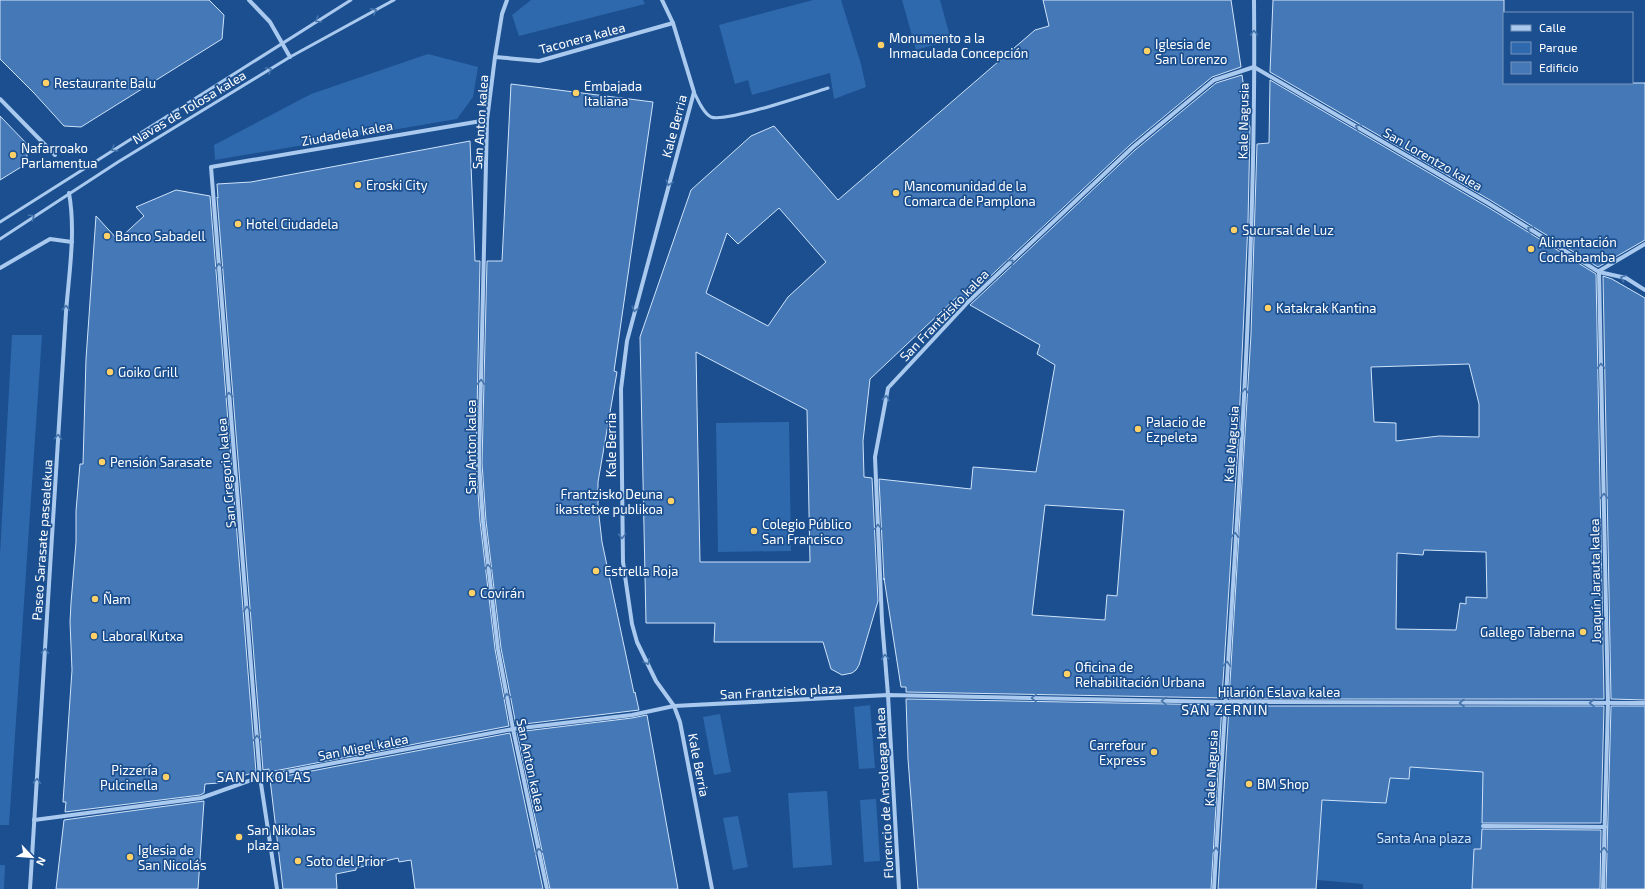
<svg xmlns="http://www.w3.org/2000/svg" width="1645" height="889" font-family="'Exo 2',sans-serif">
<rect width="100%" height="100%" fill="#1b4f8f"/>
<g fill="#2e69ad">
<path d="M531,0h112l2,4 -126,32 -7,-21z"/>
<path d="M813,0h28l20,64 5,23 -32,12 -4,-26 -78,22 -4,-15 -13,4 -16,-59z"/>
<path d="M902,0h38l11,40 -35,10z"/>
<path d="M428,54l50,13 -5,30 -16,22 -242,41 -1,-15 97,-51z"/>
<path d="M12,335h30l-33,490h-9v-270z"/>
<path d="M789,422l2,129 -73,1 -2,-129z"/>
<path d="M870,705l5,63 -16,1 -5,-62z"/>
<path d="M720,714l11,58 -17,3 -11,-58z"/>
<path d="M1410,767l73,4 -1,78 -10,40h-109v-5l-46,-4 5,-80 64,3 4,-25 19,1z"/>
<path d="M827,791l5,74 -39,3 -5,-75z"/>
<path d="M876,799l4,62 -16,1 -4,-62z"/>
<path d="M738,816l10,51 -15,3 -10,-52z"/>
<path d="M0,865h5l-1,24h-4z"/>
</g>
<g fill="#4478b7" stroke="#cfe3fa" fill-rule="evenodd">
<path d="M0,0h209l15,15 -2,24 -141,88 -17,-1 -30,-33 -34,-34z"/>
<path d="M1043,0h188l10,67 -29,10 -81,67 -167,157 -7,-4 -87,82 -7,62 1,36 8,1 6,123 -19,64 -3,5 -4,3 -10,2 -11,-6 -8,-27h-109l1,-19h-69l-6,-286 51,-147 60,-54 23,-10 64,74 197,-170 14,-4zM779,208l47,54 -38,35 -20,29 -62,-33 21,-60 11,11zM696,352l111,58 3,152h-110z"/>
<path d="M1273,0h231v83h141v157l-47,27 -108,-67 -220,-128z"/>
<path d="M1242,75l8,53 -2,94 -10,223 -16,253 -316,-6v-5h-5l-17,-109v2l-5,-101 92,10 2,-22 63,5 19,-107 -18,-11 3,-9 -70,-40 165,-155 81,-67zM1045,505l79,5 -7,86 -10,-1 -2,25 -73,-5z"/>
<path d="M1270,80l216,126 110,68 8,425h-375l22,-365 6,-190 12,-1zM1469,364l10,40v33l-40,-1 -43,5v-18l-22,-1 -3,-55zM1424,550l62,2 1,46 -21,-1v7l-6,-1 -4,27 -60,-1 1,-76 26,2z"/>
<path d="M511,84l142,18 -39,269 3,1 -19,110v25l4,35 32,151 1,-1 4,18 -123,15 -15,-77 -15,-127 -4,-58 5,-202h15z"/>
<path d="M0,116l28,29 -2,19 -26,16z"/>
<path d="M470,141l5,120h5l-4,202 4,58 15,128 14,77 -240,46v-3l-6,1 -46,-573 1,1 -1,-14 34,-2z"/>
<path d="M176,190l34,6 46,576 -37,11 -14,1 -1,9 -4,2 -135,17 1,-10h-3l9,-132 -2,-48 1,-19 5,-61v-31l4,-47h3l3,-105 10,-143 22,24 26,-24 -8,-9z"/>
<path d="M1603,276l9,3 33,19v402l-34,-1z"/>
<path d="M906,699l316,6 -11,184h-293l-10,-130z"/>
<path d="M1229,706h375l-3,117h-119l1,-51 -73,-5 -1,12 -19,-1 -4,25 -64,-3 -6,89h-98z"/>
<path d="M1611,706h34v183h-39z"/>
<path d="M647,715l31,174h-128l-33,-157 115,-14z"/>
<path d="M510,733l33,156h-128l-4,-29 -12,2 -1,-4 -42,10v2l-20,4 1,15h-54l-13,-110z"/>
<path d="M204,801l-6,88h-142l8,-69z"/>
<path d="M1482,829l119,1 -1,59h-128l2,-40h7z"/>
</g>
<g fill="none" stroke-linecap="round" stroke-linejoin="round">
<g stroke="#a9c9ee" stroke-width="3">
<path d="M694,92c4,8 9,21 17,25 14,6 98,-23 117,-29"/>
<path d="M0,222l351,-222"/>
<path d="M0,239l118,-77 172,-105 104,-57"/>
</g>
<g stroke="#a9c9ee" stroke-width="4">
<path d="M249,0l21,22 20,35"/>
<path d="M507,0l-5,14 -7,43 -8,63 -8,343 4,58 15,128 15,80 34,160"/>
<path d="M662,0l11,23 21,69 -67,249 -6,48 2,173 9,62 5,18 19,39 18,25 6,16 32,167"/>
<path d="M495,57l44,4 134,-38"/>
<path d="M1254,67l234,136 111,69 27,6 19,12"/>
<path d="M0,99l55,56"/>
<path d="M0,268l50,-29 22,3"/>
<path d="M1599,271l46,-27"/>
<path d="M1599,272l9,431 -5,186"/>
<path d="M34,820l167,-22 59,-21 253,-48 119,-14 42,-9 214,-11 337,7 420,1"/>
<path d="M1483,826l122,1"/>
<path d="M30,889l36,-577c3,-39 10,-80 3,-119"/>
<path d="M277,889l-17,-112 -49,-610 276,-47"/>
<path d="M899,889l-11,-194 -6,-74 -7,-164 13,-69 80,-86 165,-155 81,-67 40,-13"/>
<path d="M1214,889c17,-296 43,-592 40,-889"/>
</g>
</g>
<defs><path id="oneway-chevron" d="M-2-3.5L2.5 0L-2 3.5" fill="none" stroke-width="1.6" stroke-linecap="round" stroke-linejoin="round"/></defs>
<g stroke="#4674ac">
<use href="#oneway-chevron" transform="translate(374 11) rotate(-29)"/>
<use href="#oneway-chevron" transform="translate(318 20) rotate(149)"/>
<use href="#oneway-chevron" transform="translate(1254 33) rotate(-91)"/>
<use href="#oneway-chevron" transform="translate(269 70) rotate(-31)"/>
<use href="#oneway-chevron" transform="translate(1358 127) rotate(-150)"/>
<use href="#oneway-chevron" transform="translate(114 149) rotate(148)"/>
<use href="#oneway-chevron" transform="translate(669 183) rotate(106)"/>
<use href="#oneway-chevron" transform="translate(32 217) rotate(-34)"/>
<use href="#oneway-chevron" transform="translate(1530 229) rotate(-148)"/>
<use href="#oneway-chevron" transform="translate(1011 262) rotate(-43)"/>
<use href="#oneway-chevron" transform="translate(219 266) rotate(-95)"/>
<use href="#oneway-chevron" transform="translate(1623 278) rotate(-160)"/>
<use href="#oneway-chevron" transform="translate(66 308) rotate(-85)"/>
<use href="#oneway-chevron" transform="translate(635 309) rotate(105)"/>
<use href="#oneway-chevron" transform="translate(1601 366) rotate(-91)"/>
<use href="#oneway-chevron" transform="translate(481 382) rotate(-89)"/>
<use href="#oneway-chevron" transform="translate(1245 391) rotate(-86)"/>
<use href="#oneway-chevron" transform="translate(229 395) rotate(-95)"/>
<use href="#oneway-chevron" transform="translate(886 398) rotate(-79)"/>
<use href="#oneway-chevron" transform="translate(58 437) rotate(-86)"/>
<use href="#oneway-chevron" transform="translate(1604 496) rotate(-91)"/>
<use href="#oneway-chevron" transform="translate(878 527) rotate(-92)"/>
<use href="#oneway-chevron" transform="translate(1235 535) rotate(-86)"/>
<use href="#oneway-chevron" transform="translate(622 536) rotate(89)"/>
<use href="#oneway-chevron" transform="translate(488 567) rotate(-97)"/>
<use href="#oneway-chevron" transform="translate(247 609) rotate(-95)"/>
<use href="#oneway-chevron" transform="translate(45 651) rotate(-86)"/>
<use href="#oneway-chevron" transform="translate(885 657) rotate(-95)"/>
<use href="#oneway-chevron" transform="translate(647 662) rotate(64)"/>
<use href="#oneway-chevron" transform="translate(1227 664) rotate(-86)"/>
<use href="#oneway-chevron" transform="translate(507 696) rotate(-101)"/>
<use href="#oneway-chevron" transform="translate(1034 698) rotate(-179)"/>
<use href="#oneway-chevron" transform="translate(1164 701) rotate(-179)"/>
<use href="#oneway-chevron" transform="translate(1462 703) rotate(-180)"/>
<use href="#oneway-chevron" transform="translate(1592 703) rotate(-180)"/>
<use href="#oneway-chevron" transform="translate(257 738) rotate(-95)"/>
<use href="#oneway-chevron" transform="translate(37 781) rotate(-86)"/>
<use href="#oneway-chevron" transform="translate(1216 850) rotate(-87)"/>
<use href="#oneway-chevron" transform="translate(1604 850) rotate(-88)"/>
<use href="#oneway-chevron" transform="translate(539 851) rotate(-102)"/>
</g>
<g fill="#ffd166" stroke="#1b4f8f" stroke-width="1.5">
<circle cx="881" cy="45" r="4"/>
<circle cx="1147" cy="51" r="4"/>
<circle cx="46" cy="83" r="4"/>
<circle cx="576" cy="93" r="4"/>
<circle cx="13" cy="155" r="4"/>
<circle cx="358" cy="185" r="4"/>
<circle cx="896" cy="193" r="4"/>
<circle cx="238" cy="224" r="4"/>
<circle cx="1234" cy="230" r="4"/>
<circle cx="107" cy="236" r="4"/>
<circle cx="1531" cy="249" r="4"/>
<circle cx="1268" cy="308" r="4"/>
<circle cx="110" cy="372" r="4"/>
<circle cx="1138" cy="429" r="4"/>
<circle cx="102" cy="462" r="4"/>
<circle cx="671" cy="501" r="4"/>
<circle cx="754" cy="531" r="4"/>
<circle cx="596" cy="571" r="4"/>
<circle cx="472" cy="593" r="4"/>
<circle cx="95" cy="599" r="4"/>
<circle cx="1583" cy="632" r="4"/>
<circle cx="94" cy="636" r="4"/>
<circle cx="1067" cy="674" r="4"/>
<circle cx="1154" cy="752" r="4"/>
<circle cx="166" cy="777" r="4"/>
<circle cx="1249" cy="784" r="4"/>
<circle cx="239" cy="837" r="4"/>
<circle cx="130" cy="857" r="4"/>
<circle cx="298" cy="861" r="4"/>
</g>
<g text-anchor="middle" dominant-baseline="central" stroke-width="3.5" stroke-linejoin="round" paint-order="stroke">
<g font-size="13" fill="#fff" stroke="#1b4f8f">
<text transform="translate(582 38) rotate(-15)">Taconera kalea</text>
<text transform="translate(189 107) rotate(-31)">Navas de Tolosa kalea</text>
<text transform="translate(1243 121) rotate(-89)">Kale Nagusia</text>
<text transform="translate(480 122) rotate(-86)">San Anton kalea</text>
<text transform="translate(674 126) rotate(-75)">Kale Berria</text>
<text transform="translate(347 133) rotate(-10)">Ziudadela kalea</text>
<text transform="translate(1433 159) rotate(30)">San Lorentzo kalea</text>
<text transform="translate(944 315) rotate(-46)">San Frantzisko kalea</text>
<text transform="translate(1231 444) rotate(-86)">Kale Nagusia</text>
<text transform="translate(611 445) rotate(-90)">Kale Berria</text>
<text transform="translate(471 447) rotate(-90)">San Anton kalea</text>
<text transform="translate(226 473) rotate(-95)">San Gregorio kalea</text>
<text transform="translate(42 540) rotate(-86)">Paseo Sarasate pasealekua</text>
<text transform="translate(1595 581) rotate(-91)">Joaquín Jarauta kalea</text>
<text transform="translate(781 691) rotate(-3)">San Frantzisko plaza</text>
<text x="1279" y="692">Hilarión Eslava kalea</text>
<text transform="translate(363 747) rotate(-11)">San Migel kalea</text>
<text transform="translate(531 765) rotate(78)">San Anton kalea</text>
<text transform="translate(699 765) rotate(79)">Kale Berria</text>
<text transform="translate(1211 768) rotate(-87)">Kale Nagusia</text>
<text transform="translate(884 793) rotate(-93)">Florencio de Ansoleaga kalea</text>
</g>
<g font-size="13" fill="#fff" stroke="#1b4f8f" text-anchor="start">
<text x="889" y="38">Monumento a la<tspan x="889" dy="15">Inmaculada Concepción</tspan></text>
<text x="1155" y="44">Iglesia de<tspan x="1155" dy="15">San Lorenzo</tspan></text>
<text x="54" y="83">Restaurante Balu</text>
<text x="584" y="86">Embajada<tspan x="584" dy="15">Italiana</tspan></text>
<text x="21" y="148">Nafarroako<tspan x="21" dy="15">Parlamentua</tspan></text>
<text x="366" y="185">Eroski City</text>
<text x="904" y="186">Mancomunidad de la<tspan x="904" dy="15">Comarca de Pamplona</tspan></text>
<text x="246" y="224">Hotel Ciudadela</text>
<text x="1242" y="230">Sucursal de Luz</text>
<text x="115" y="236">Banco Sabadell</text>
<text x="1539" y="242">Alimentación<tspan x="1539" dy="15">Cochabamba</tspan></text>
<text x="1276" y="308">Katakrak Kantina</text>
<text x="118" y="372">Goiko Grill</text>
<text x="1146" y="422">Palacio de<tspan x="1146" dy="15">Ezpeleta</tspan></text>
<text x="110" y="462">Pensión Sarasate</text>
<text x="663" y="494" text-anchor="end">Frantzisko Deuna<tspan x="663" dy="15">ikastetxe publikoa</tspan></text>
<text x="762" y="524">Colegio Público<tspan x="762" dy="15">San Francisco</tspan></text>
<text x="604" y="571">Estrella Roja</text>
<text x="480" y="593">Covirán</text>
<text x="103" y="599">Ñam</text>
<text x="1575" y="632" text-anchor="end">Gallego Taberna</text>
<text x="102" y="636">Laboral Kutxa</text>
<text x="1075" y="667">Oficina de<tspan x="1075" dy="15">Rehabilitación Urbana</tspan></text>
<text x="1146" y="745" text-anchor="end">Carrefour<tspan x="1146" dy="15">Express</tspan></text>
<text x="158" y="770" text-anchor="end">Pizzería<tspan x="158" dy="15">Pulcinella</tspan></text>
<text x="1257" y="784">BM Shop</text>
<text x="247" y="830">San Nikolas<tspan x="247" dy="15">plaza</tspan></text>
<text x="138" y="850">Iglesia de<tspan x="138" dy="15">San Nicolás</tspan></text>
<text x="306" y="861">Soto del Prior</text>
</g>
<g font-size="13" fill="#cfe3fa" stroke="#1b4f8f">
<text x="1424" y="838">Santa Ana plaza</text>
</g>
<g font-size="14" letter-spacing="1" fill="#fff" stroke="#1b4f8f">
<text x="1225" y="709">SAN ZERNIN</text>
<text x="264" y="776">SAN NIKOLAS</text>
</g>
</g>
<rect x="1503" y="12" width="130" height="72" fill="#1b4f8f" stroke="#7695bc"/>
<rect x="1511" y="25" width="20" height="6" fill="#a9c9ee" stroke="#7695bc"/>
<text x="1539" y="32" font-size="12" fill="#ffffff">Calle</text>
<rect x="1511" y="42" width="20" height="12" fill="#2e69ad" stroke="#7695bc"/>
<text x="1539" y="52" font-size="12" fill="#ffffff">Parque</text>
<rect x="1511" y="62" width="20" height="12" fill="#4478b7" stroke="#7695bc"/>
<text x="1539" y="72" font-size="12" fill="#ffffff">Edificio</text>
<g transform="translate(32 857) rotate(116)" stroke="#1b4f8f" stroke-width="3" paint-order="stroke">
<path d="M0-3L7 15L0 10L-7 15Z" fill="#ffffff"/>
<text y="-6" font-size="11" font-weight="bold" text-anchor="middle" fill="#ffffff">N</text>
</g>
</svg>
